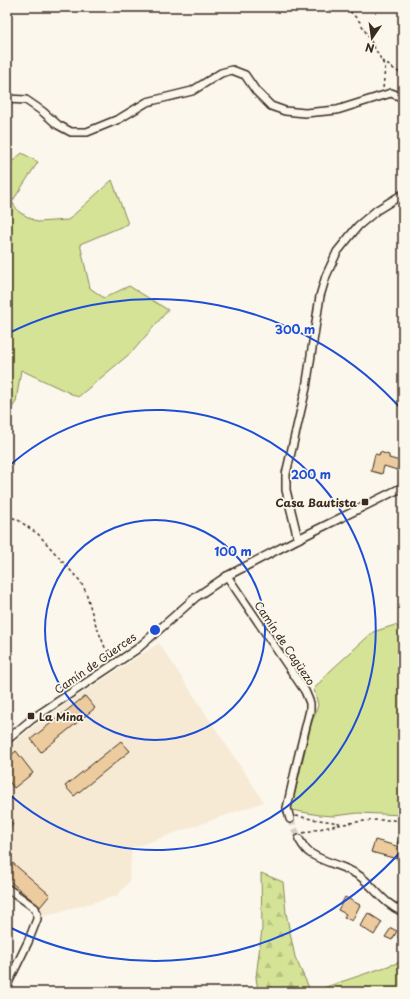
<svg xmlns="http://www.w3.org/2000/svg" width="410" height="999" font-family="'Playpen Sans',sans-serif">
<defs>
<pattern id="forest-firs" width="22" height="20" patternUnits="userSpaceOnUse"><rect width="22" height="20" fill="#d5e396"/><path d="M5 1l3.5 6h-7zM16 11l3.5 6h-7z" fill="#b8c381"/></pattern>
</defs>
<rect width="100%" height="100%" fill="#fbf7ec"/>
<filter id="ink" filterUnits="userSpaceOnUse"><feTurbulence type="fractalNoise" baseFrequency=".025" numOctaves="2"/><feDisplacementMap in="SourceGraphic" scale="8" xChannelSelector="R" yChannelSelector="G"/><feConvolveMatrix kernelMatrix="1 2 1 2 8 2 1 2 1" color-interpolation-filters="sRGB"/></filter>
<g filter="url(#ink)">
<path fill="#f6ead5" d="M159,643l105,159 -132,46 -3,34 -12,14 -74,20 -36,-32v-136l33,-27z"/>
<g fill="#d5e396" stroke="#88865a">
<path d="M22,153l16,9 -26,40 7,10 18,10 31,-2 44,-40 16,44 -48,20 10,44 14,10 25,-12 39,24 -35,41 -55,46 -57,-27 -5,32 -9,13v-249z"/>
<path d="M395,625l8,5v185l-45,-2 -24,3 -15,-1 -28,-5 20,-85 7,-20 -4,-16 15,-17 44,-40z"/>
<path d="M403,961v31h-84l1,-3z"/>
</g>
<path fill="url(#forest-firs)" stroke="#88865a" d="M261,873l22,9 3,31 9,44 16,35h-53l-2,-15 6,-48z"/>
<g fill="#eccc9e" stroke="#3b2a1e">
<path d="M380,452l9,3v3l11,3 -3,9 -13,-4 -2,8 -11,-3 4,-17 4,1z"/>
<path d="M85,696l10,12 -54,44 -10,-13z"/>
<path d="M121,741l9,10 -56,45 -9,-10z"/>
<path d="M16,751l17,22 -19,15 -7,-9v-20z"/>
<path d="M7,818l6,6 -6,8z"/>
<path d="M399,838l4,1v7l-6,-2z"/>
<path d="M375,840l25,7 -3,12 -26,-7z"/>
<path d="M7,858l43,37 -10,12 -33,-28z"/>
<path d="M345,897l15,8 -8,16 -8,-4 2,-3 -8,-4z"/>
<path d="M368,913l14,9 -8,13 -14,-9z"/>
<path d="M402,917h1v8l-4,-2z"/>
<path d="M391,928l6,3 -5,9 -7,-3z"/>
<path d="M403,928v11h-2l-3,-2z"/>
</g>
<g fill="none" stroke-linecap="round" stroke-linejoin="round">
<path stroke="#d5cec3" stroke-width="7" stroke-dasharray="7 3.5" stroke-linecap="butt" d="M290,819l9,20"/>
<g stroke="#3b2a1e" stroke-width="10">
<g id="minor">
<path d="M7,99l19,1 16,11 16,14 13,7h16l32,-13 28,-17 45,-11 29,-18 11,-3 13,5 11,16 15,15 14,5 20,2 32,-3 54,-17 8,3 4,3"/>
<path d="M298,539l-12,-49v-16l20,-86 14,-92 6,-20 11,-24 21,-26 19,-16 26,-16"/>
<path d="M227,576l78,115 5,12v7l-12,48 -11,50 3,11"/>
<path d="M7,740l25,-21 105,-70 59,-52 31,-21 71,-37 105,-52"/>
<path d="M299,839c3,5 6,11 11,14 16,11 35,12 51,24 14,11 24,28 42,35"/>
<path d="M7,888l28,20 2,6v5l-9,23 -21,43"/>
</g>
</g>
<g stroke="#3b2a1e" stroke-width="1.5" stroke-dasharray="3 3" stroke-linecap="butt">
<path d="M346,7l14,15 22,39 3,6 -2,22"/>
<path d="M382,61l21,14"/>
<path d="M7,515l11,5 20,14 42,47 6,11 8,28 16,40"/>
<path d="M296,816l16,3 28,4"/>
<path d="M303,833c31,-8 68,-16 100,-12"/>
</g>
<use href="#minor" stroke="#fbf7ec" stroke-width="7"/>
</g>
</g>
<g fill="none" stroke="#1d4ed8" stroke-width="2">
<circle cx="155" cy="630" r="110"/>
<path d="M8 467A220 220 0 1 1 8 793"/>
<path d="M403 849A331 331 0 0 1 7 926M7 334A331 331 0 0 1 403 411"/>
</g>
<g fill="#3b2a1e" stroke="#fbf7ec" stroke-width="1.5">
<rect x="361" y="498" width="8" height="8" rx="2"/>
<rect x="27" y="712" width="8" height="8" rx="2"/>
</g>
<g text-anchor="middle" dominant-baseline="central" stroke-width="3.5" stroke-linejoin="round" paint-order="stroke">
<g font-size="11" font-weight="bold" fill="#3b2a1e" stroke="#fbf7ec" text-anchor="end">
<text x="357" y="502">Casa Bautista</text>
<text x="39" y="716" text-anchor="start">La Mina</text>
</g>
<g font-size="11" fill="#3b2a1e" stroke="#fbf7ec">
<text transform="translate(285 643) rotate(56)">Camín de Cagüezo</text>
<text transform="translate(95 663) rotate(-35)">Camín de Güerces</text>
</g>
</g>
<circle cx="155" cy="630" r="6" fill="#1d4ed8" stroke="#fbf7ec" stroke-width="2"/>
<g font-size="12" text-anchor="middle" font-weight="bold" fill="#1d4ed8" stroke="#fbf7ec" stroke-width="3.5" stroke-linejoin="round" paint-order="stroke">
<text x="295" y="334">300 m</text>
<text x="311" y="479">200 m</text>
<text x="233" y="556">100 m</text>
</g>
<rect width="410" height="999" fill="none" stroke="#fbf7ec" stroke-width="24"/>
<rect x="12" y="12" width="386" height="975" fill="none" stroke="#3b2a1e" stroke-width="1.5" filter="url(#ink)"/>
<g transform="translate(372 38) rotate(193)" stroke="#fbf7ec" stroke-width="3" paint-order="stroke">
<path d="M0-3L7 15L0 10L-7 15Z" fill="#3b2a1e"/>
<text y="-6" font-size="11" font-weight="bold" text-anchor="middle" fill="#3b2a1e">N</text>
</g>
</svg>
